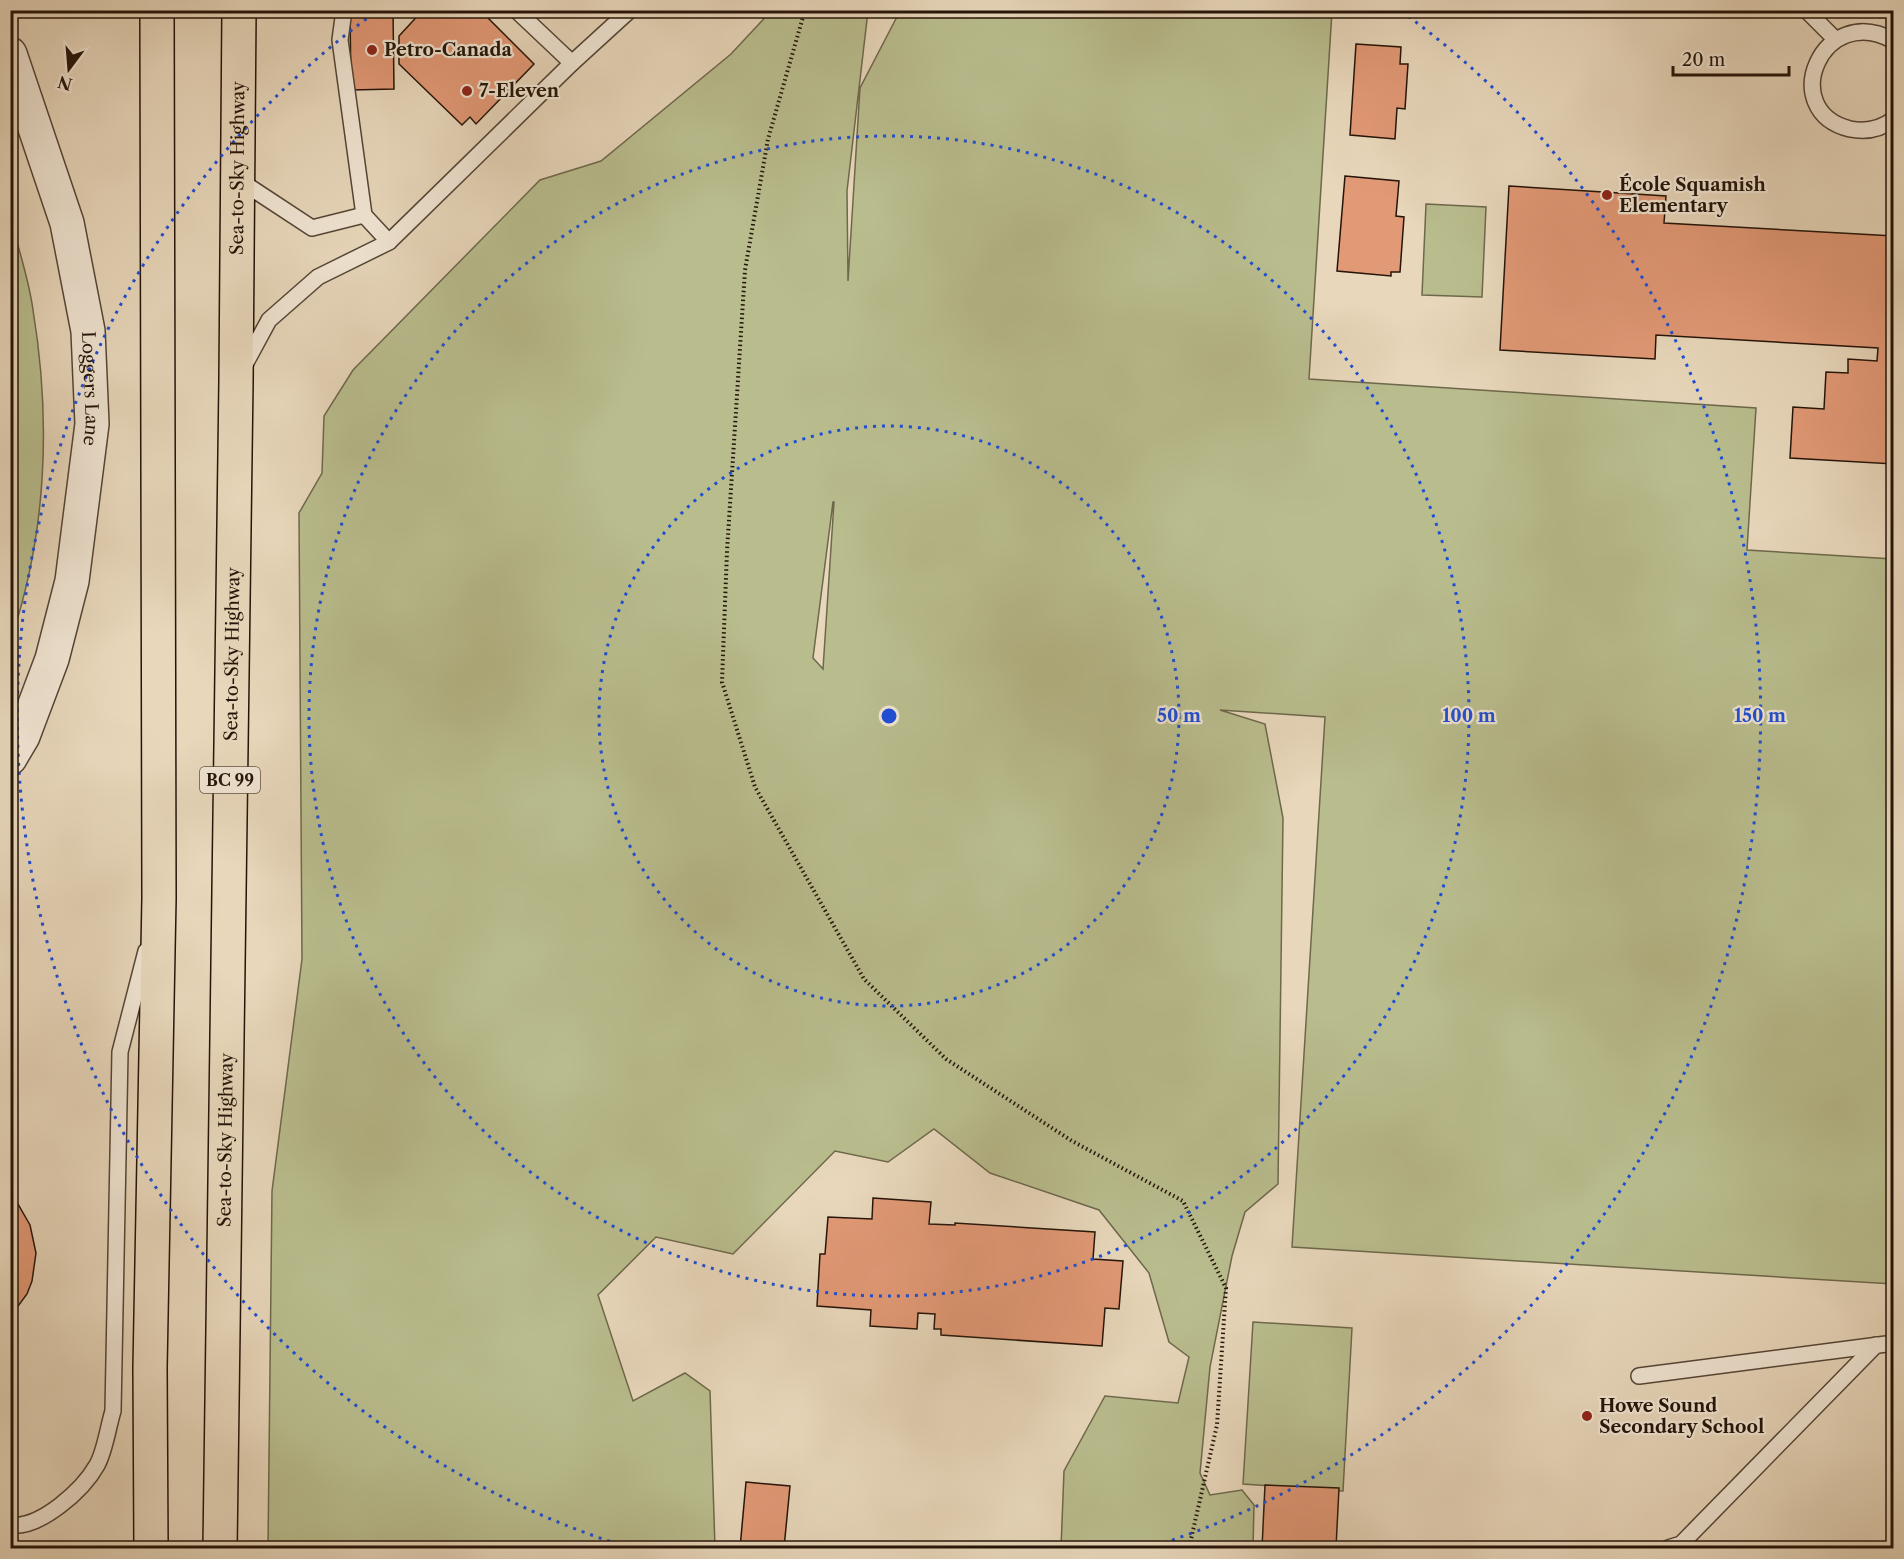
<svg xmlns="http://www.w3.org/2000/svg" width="1904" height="1559" font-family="'Libre Caslon Text',serif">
<rect width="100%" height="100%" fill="#e8d7bb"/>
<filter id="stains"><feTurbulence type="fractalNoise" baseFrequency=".00333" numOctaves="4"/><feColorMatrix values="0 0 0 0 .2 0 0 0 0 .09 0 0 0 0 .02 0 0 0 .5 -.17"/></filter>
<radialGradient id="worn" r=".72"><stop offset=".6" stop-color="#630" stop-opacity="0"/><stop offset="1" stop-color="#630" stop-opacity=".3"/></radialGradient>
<g fill="#b9bd8e" stroke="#6e684c" stroke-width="1.5" fill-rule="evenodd">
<path d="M771,11h97l-21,180 1,90 12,-193 40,-77h432l-23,368 447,29 -9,142 146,9v725l-601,-37 33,-530 -105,-7 45,14 18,94 -5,366 -33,28 -13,44 -22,111 -10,106 10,22 32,-5 12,15 -1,43h-192l3,-77 41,-75 73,7 11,-46 -20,-15 -20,-69 -50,-63 -109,-37 -56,-44 -46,33 -53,-11 -102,103 -77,-17 -58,58 35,106 52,-28 25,18 5,157h-447l4,-357 30,-232 -3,-446 23,-40 2,-57 29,-46 187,-190 61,-19 130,-107zM833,502h1l-11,167 -10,-11z"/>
<path d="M1426,204l60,3 -4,90 -60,-2z"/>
<path d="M11,221c8,29 18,59 22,89 18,109 14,223 -22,329z"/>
<path d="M1253,1322l99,6 -9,163 -100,-7z"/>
</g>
<g fill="#e29976" stroke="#241409" stroke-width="1.5">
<path d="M350,10h43l1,79 -43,1z"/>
<path d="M423,10h57l54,54 -58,60 -6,-7 -8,8 -63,-61v-28z"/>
<path d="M1356,44l45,3 -1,17h8l-3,45 -8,-1 -2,31 -45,-4z"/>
<path d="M1345,176l54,5 -3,35 8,1 -4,55h-9v4l-54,-5z"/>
<path d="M1509,186l157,10 -2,27 230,13v228l-104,-6 3,-51 31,2 2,-37 22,1v-14l29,2 1,-13 -222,-13 -1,24 -155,-9z"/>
<path d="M10,1198l5,1 15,26 6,28 -4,28 -5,13 -17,23z"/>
<path d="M873,1198l58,4 -2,22 26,1v-2l140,9 -2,27 30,2 -4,48 -14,-1 -3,38 -161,-11v-6h-7l1,-15 -17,-1 -1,16 -47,-3 1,-16 -54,-4 3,-52h5l3,-37 44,2z"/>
<path d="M746,1482l44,4 -6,62h-44z"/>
<path d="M1265,1485l74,3 -3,60h-74z"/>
</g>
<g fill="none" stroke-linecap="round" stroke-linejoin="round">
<g stroke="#554536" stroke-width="18">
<g id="service">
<path d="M344,10l-4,30 24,175 25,27 183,-179 -56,-53"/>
<path d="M1806,10l28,28"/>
<path d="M1894,41c-72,-41 -118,70 -44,88 15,3 31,0 44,-10"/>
<path d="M572,63l58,-53"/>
<path d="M239,180l73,48 52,-13"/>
<path d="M243,368l26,-48 49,-43 71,-35"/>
<path d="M1639,1376l255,-33"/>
<path d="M10,1525c30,4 73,-35 87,-60 8,-14 11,-38 16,-54l7,-359 26,-101"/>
<path d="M1668,1548l13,-4 195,-199"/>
</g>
</g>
<g stroke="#554536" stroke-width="36">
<g id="tertiary">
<path id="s1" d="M10,54l57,169 21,108 4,93 -20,157 -20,78 -29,77 -13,22"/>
</g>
</g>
<g stroke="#241409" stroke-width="36">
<g id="trunk">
<path d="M151,1548l-1,-180 9,-470 -2,-888"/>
<path id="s2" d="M220,1548l16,-1167 3,-371"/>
</g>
</g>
<path stroke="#241409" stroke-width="4" stroke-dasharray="1.5 3" stroke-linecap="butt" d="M805,10l-37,129 -23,131 -18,281 -5,131 33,105 109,192 82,80 126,82 111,60 43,87 -9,137 -28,123"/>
<use href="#service" stroke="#f0e5d3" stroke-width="15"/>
<use href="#tertiary" stroke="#f0e5d3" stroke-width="33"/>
<use href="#trunk" stroke="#e8d7bb" stroke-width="33"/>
</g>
<g fill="none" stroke="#1d4ed8" stroke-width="3" stroke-dasharray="3 6">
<circle cx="889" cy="716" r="290"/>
<circle cx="889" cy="716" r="580"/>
<path d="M627 1547A871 871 0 0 1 377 11M1401 11A871 871 0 0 1 1151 1547"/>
</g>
<g fill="#8f2418" stroke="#f0e5d3" stroke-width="2">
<circle cx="372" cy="50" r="6"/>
<circle cx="467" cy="91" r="6"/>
<circle cx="1607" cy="195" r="6"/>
<circle cx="1587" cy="1416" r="6"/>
</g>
<g text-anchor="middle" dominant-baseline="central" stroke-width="4.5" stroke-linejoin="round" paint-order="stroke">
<rect fill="#f0e5d3" stroke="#615346" stroke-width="1.5" x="200" y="767" width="60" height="26" rx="4.5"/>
<g font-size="16" font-weight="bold" fill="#241409">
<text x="230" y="780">BC 99</text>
</g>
<g font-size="18" font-weight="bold" fill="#241409" stroke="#f0e5d3" text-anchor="start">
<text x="384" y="50">Petro-Canada</text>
<text x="479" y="91">7-Eleven</text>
<text x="1619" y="185">École Squamish<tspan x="1619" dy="21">Elementary</tspan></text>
<text x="1599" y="1406">Howe Sound<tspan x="1599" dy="21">Secondary School</tspan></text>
</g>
<g font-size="18" fill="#241409" stroke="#f0e5d3">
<text stroke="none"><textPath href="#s2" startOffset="1380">Sea-to-Sky Highway</textPath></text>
<text stroke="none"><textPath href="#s1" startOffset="346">Loggers Lane</textPath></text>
<text stroke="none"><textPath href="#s2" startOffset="894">Sea-to-Sky Highway</textPath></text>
<text stroke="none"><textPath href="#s2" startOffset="408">Sea-to-Sky Highway</textPath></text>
</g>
</g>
<circle cx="889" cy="716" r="9" fill="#1d4ed8" stroke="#f0e5d3" stroke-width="3"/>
<g font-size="18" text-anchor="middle" font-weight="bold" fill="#1d4ed8" stroke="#f0e5d3" stroke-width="4.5" stroke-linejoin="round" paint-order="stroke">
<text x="1179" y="722">50 m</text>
<text x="1469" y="722">100 m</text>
<text x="1760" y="722">150 m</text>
</g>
<rect width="1904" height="1559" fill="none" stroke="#e8d7bb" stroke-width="36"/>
<rect x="12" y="12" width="1880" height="1535" fill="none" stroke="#241409" stroke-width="3"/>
<rect x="18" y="18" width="1868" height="1523" fill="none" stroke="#241409" stroke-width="1.5"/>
<g transform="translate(69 69) rotate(196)" stroke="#f0e5d3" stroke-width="4.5" paint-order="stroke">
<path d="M0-4.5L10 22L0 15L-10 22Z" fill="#241409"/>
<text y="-9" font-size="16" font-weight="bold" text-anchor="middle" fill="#241409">N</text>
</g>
<path d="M1673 66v9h116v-9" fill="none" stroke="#241409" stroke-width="3"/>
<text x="1682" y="66" font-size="18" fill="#241409" stroke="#f0e5d3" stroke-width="4.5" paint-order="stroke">20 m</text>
<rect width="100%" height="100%" filter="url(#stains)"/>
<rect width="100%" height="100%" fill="url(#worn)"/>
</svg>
